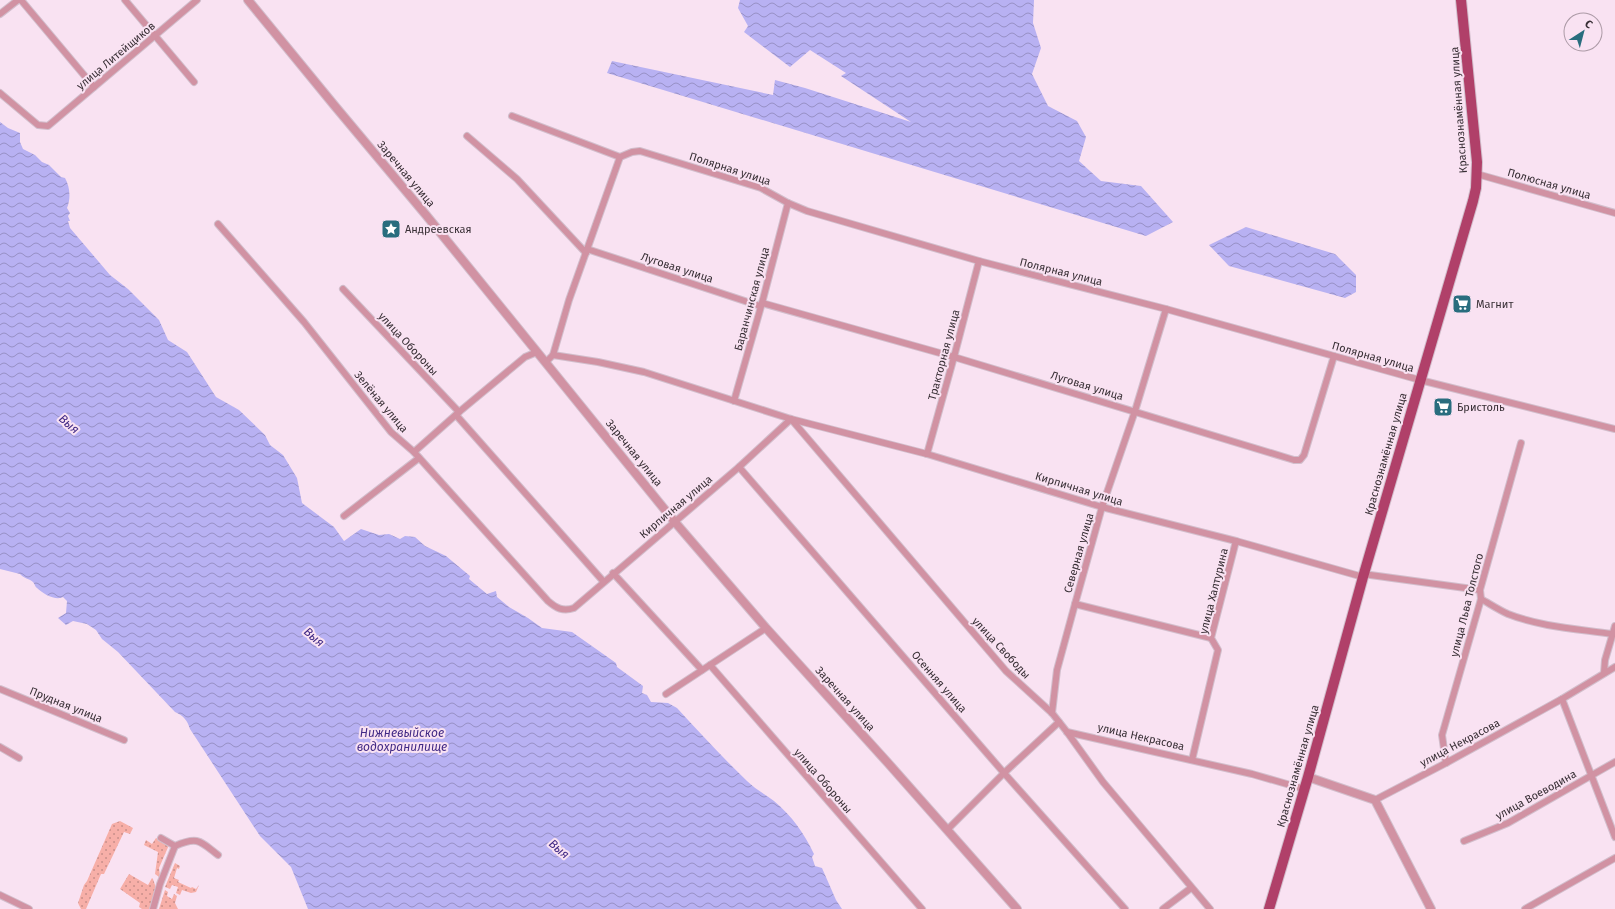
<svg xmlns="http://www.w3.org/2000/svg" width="1615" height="909" font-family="'Fira Sans',sans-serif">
<defs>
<pattern id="grass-dots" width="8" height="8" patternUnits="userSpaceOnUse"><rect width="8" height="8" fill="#f7afa8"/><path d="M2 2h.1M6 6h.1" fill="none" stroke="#c98f8a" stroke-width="1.8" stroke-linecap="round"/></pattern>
<pattern id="water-waves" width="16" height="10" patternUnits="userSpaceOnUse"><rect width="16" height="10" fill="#b8b1f2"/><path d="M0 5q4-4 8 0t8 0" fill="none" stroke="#9790c5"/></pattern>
</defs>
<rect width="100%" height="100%" fill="#f9e2f2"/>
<g fill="url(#grass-dots)">
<path d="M120,821l13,7 -3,6 -6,-2 -20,42h-3l-15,35h-5l-3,-6 6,-18 3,-4 25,-57z"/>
<path d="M156,838l13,7 -10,23 1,8 -1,1 -4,-3 3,-22 -14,-7 2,-5 6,4z"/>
<path d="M175,863l5,3 -1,3 -2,-1 -3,10 5,2 -1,2 13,6 1,-1 4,2 3,-4 -3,7 -5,1 -9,-3 -2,5 -4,-2 2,-6 -6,-2 -2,4 -5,-2z"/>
<path d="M129,874l19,11 4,-7 1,1 4,12 -5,18h-10l-3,-2 1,-4 -20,-14z"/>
<path d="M165,890l3,2 -1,4 5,3 2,-5 3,2 -2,7 3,6h-19z"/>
</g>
<g fill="url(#water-waves)">
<path d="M740,0h294l-1,23 8,25 -9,26 16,32 29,15 9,16 -7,24 22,20 40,5 32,36 -27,14 -539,-163 5,-12 161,34 2,-15 30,8 106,34 -70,-46 5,-3 -36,-23 -20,17 -46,-35 4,-6 -10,-18z"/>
<path d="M0,122l8,6 12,5v9l3,7 12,6 7,7 7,3 12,12 4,1c5,9 6,20 2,30l3,5 -2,3 2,5h-2l2,7 40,47 18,14 31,31 9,20 19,12 29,45 23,13 26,25 5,10 13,10 14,23 5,25 32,24 10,14 17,-12 18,6 10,-1 11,5 5,-3 10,1 10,9 21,10 24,20 -1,3 18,15 9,-3 1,6 12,10 19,11 14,10 30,4 44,31 1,4 26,19 -1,7 5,2 4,7 17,1 9,5c23,25 46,50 70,73 8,8 18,13 27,20 18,15 30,32 40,53l-2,3 3,9 7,2 14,32 6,9h-534l-17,-42 -31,-31 -70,-107c-3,-9 -6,-13 -15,-17l-57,-60 -16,-13 -6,-9 -9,-6 -14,-3 -7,4 -8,-7 8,-5 1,-12 -4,-4c-7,4 -20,-3 -26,-9 -2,-1 -2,-4 -4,-6 -3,-3 -10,-4 -13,-8l-20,-5z"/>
<path d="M1246,227l89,27 21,21v17l-11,6 -116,-32 -20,-21z"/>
</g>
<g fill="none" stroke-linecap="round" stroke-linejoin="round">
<g stroke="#d2becc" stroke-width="8">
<g id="minor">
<path d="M21,0l73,87"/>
<path d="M125,0l69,82"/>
<path d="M0,14l18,-14"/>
<path d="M0,93l38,32 10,1 149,-126"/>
<path d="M512,116l108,41 12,-5 8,-1 121,37 27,15 19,8 172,50 187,48 254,71 195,49"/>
<path d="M467,136l50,43 69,74"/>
<path d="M1477,174l138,39"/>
<path d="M218,224l86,98 87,110 23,20 134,149c8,7 15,11 26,7l165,-141 52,-48 215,252 46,42 15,19 36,50 107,127"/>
<path d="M587,249l173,57"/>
<path d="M343,289l116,123"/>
<path d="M762,303l192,54 340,103h6l4,-5 30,-99"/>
<path d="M553,355l16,-55 51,-143"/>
<path d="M546,362l7,-7 45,7 46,10 147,47 136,35 175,53 134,34 127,36"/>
<path d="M734,401l28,-98 26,-100"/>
<path d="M456,415l147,166"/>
<path d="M414,452l45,-40 66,-55 12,-5"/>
<path d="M927,454l27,-97 25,-96"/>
<path d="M739,467l265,306 121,136"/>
<path d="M344,516l75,-58"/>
<path d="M613,573l89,97"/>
<path d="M1363,574l117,16"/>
<path d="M1481,599c9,5 18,11 27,15 33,13 70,15 104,20"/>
<path d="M1075,604l136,34"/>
<path d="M710,665l212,244"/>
<path d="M1604,673l1,-13 10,-34"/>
<path d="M0,689l124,51"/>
<path d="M666,694l100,-66"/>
<path d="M1562,699l53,138"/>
<path d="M1052,713l5,-43 18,-66 27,-97 33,-96 31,-102"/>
<path d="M1067,732l185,42 52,15"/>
<path d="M0,747l19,11"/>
<path d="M1192,760l26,-110 -7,-12 25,-97"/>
<path d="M1446,763l-4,-28 39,-136 -1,-9 41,-147"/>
<path d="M1375,800l71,-37 116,-64 53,-32"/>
<path d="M947,830l57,-57 55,-51"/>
<path d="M161,838l14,8c23,-10 25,-5 43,9"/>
<path d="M1464,841l44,-18 107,-61"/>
<path d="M0,895l29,14"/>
<path d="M153,909l7,-25 15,-38"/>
<path d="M1163,909l28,-21"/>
<path d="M1525,909l90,-51"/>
</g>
</g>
<g stroke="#d2becc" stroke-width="10">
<g id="tertiary">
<path d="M248,0l86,105 92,110 248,306 92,107 122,135 129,146"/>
<path d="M1308,777l67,23 56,109"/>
</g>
</g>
<g stroke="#d2becc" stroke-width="12">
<path id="primary" d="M1269,909l39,-132 55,-200 110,-376 3,-13 1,-26 -16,-162"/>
</g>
<use href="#minor" stroke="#d192a3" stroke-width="6"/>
<use href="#tertiary" stroke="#d192a3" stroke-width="8"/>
<use href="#primary" stroke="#b04069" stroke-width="10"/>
</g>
<defs>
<g id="sight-square" transform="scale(1)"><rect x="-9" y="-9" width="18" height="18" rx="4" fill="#296d7e" stroke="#f9e2f2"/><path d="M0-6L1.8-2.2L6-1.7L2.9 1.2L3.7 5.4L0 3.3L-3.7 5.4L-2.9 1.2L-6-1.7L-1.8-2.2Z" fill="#fff"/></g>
<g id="supermarket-square" transform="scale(1)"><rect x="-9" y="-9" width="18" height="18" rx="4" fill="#296d7e" stroke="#f9e2f2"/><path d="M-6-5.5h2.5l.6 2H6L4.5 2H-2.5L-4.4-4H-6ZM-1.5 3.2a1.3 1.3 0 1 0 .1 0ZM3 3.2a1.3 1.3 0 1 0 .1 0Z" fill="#fff"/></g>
</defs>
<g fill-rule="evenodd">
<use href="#sight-square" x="391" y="229"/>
<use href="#supermarket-square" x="1462" y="304"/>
<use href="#supermarket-square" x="1443" y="407"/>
</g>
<g text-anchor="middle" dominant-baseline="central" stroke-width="4" stroke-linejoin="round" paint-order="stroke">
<g font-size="11" fill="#382f35" stroke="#f9e2f2">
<text transform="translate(116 56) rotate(-40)">улица Литейщиков</text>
<text transform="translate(1459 110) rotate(-94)">Краснознамённая улица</text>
<text transform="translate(730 169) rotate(18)">Полярная улица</text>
<text transform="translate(406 174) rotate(50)">Заречная улица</text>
<text transform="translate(1549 184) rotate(16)">Полюсная улица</text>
<text transform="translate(677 268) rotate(18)">Луговая улица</text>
<text transform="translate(1061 272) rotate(14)">Полярная улица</text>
<text transform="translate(752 299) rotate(-75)">Баранчинская улица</text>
<text transform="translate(408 344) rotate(47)">улица Обороны</text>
<text transform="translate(944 355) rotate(-75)">Тракторная улица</text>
<text transform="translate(1373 357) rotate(16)">Полярная улица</text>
<text transform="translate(1087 386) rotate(17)">Луговая улица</text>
<text transform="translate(381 402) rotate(50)">Зелёная улица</text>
<text transform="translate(634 453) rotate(51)">Заречная улица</text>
<text transform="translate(1386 454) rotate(-74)">Краснознамённая улица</text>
<text transform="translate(1079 489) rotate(17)">Кирпичная улица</text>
<text transform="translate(676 507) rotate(-40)">Кирпичная улица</text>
<text transform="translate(1079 553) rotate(-74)">Северная улица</text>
<text transform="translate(1214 591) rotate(-76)">улица Халтурина</text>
<text transform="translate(1467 605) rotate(-76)">улица Льва Толстого</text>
<text transform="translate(1001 648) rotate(47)">улица Свободы</text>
<text transform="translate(939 682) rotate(49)">Осенняя улица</text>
<text transform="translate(845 699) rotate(48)">Заречная улица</text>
<text transform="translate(66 705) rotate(22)">Прудная улица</text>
<text transform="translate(1141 737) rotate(13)">улица Некрасова</text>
<text transform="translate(1460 743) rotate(-28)">улица Некрасова</text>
<text transform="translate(1298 766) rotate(-74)">Краснознамённая улица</text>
<text transform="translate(823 781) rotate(49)">улица Обороны</text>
<text transform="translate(1536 795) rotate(-29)">улица Воеводина</text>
</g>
<g font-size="11" fill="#382f35" stroke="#f9e2f2" text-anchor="start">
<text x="405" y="229">Андреевская</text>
<text x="1476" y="304">Магнит</text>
<text x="1457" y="407">Бристоль</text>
</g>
<g font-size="12" font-style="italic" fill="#412985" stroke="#f9e2f2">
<text transform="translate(69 424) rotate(41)">Выя</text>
<text transform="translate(314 637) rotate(41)">Выя</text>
<text x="402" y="733">Нижневыйское<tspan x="402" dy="14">водохранилище</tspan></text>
<text transform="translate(559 849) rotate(41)">Выя</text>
</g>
</g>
<g transform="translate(1583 32) rotate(36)"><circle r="19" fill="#f9e2f2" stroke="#ac9aa6"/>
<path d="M0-3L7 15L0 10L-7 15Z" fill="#296d7e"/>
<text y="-6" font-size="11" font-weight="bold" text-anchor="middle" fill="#382f35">С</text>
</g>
</svg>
